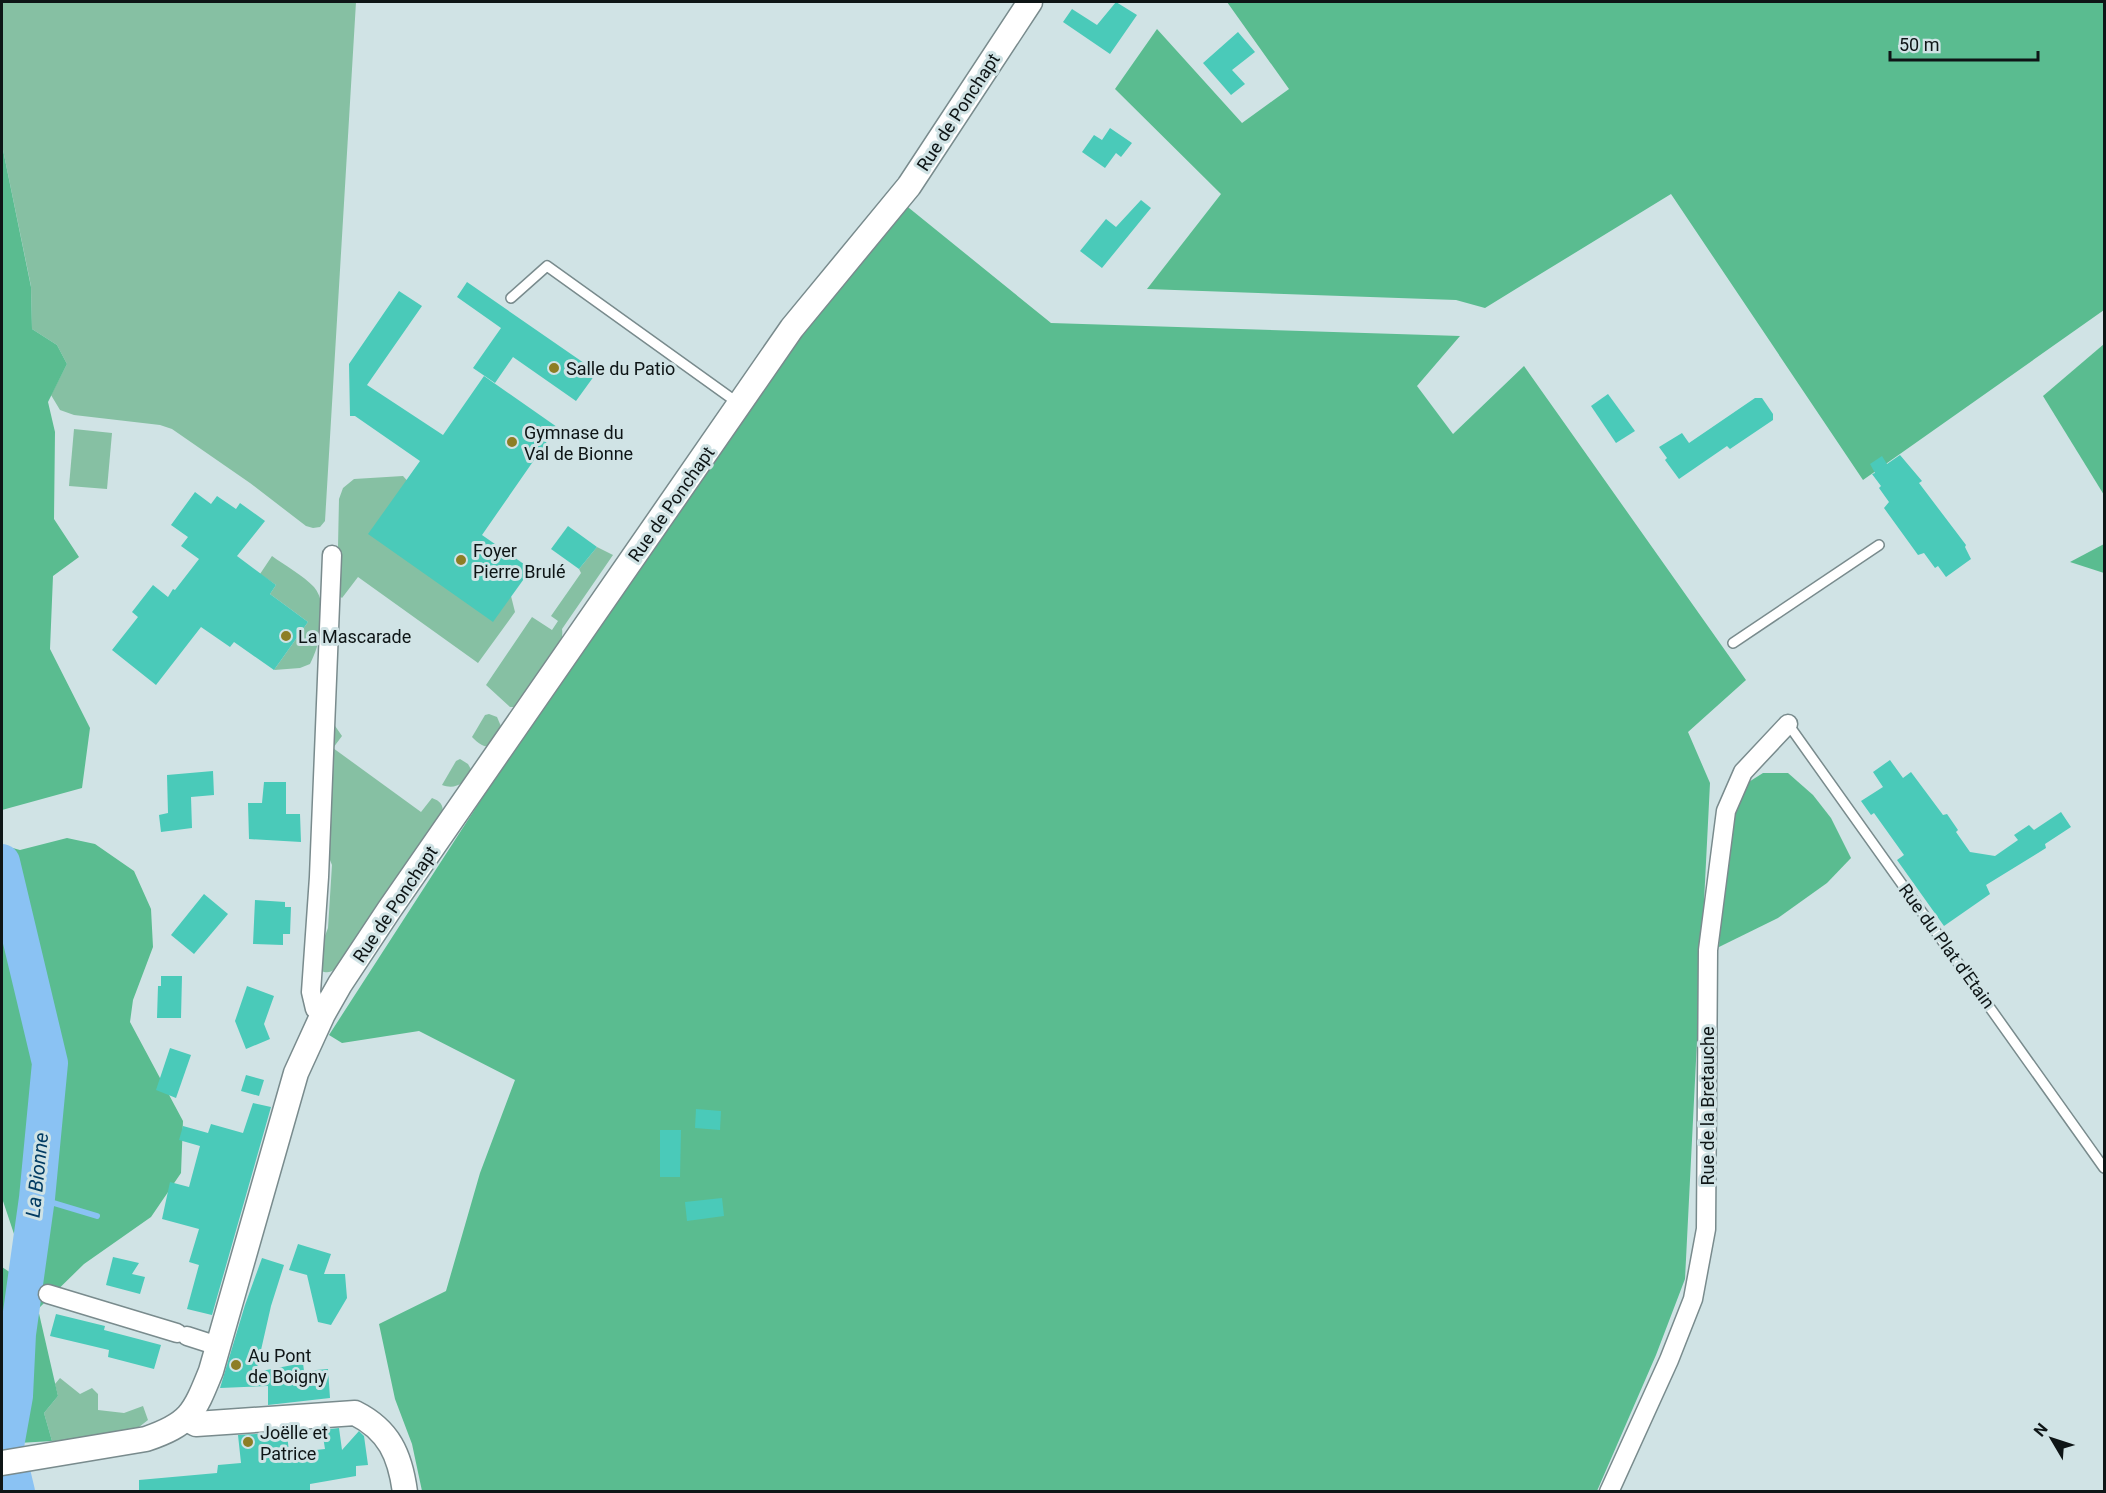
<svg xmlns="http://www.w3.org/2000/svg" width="2106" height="1493" font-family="Roboto,sans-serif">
<rect width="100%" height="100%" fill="#d0e3e5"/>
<g fill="#86c0a3">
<path d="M2,2h354l-31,519 -5,6 -7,1 -7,-2 -56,-43 -78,-54 -12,-4 -86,-10 -14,-5 -9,-15 16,-31 -10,-19 -25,-16 -1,-43 -29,-141z"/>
<path d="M74,429l38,4 -5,56 -38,-3z"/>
<path d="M403,476l108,120 4,16 -37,51 -120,-86 -16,21 -5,-4 2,-95 4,-11 11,-9z"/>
<path d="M597,547l16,8 -51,74c4,24 -30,60 -44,78h-8l-24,-22 46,-68 20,13 6,-9 -7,-5 30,-43 -2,-4z"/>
<path d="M272,556c12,9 32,20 42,31 16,19 6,58 -4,77l-10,4 -26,2 34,-48 -38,-28 6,-9 -16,-11z"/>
<path d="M489,714l8,3 6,14c-12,17 -16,21 -31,6l13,-22z"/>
<path d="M333,723l9,13 -9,12 88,64 11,-14c8,3 11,6 11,15l-101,149c-7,7 -11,13 -21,9l-2,-20 9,-23 4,-63 -6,-15z"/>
<path d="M460,759l8,5 5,9c-8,10 -18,17 -31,12l14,-24z"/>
<path d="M60,1378l20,16 12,-6 6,6v16l26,3 19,-7 5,14 -9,7 -83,17 -4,-3 -8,-28 14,-17 -3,-12z"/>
</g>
<g fill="#5abc90">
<path d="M1227,2h877v308l-241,170 -192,-286 -186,114 -29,-8 -309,-11 74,-95 -106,-105 42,-60 85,94 47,-34z"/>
<path d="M2,145l29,142 1,42 25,16 10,19 -19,38 7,30 -1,87 25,38 -26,19 -3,73 40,79 -8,60 -80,22z"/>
<path d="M893,195l158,128 409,13 -43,50 36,48 71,-68 222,314 -58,52 22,51 -25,496 -29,76 -59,136h-1175l-10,-47 -17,-45 -16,-75 67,-33 34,-118 35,-93 -96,-49 -77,12 -13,-8 210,-325z"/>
<path d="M2104,344v151l-61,-99z"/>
<path d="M2104,544v29l-34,-11z"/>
<path d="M1763,773h25l25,22 18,23 20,40 -24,25 -49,35 -59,29 5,-96 20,-66z"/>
<path d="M67,838l28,6 39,27 17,38 2,38 -20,53 -3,22 53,99 -2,52 -30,44 -67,47 -46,45 20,87 -14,17 8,28 -50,3v-177l12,8 5,-26 -17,-51v-353l18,5z"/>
</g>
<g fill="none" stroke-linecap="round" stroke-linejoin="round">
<g stroke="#8ac2f3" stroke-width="6">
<path d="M37,1198l60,18"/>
<path d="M2,1438l4,8"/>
</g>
<path stroke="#8ac2f3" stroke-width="36" d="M2,862l48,201 -13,135 -19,136 -3,62 -9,50 11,46"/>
</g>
<g fill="#4acab9">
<path d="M1116,2l21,13 -27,39 -47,-32 9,-13 25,16z"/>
<path d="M1238,32l17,20 -23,18 13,14 -14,11 -28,-32z"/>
<path d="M1110,128l22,15 -11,14 -5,-4 -11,15 -23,-16 12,-17 8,5z"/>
<path d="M1141,200l10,8 -49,60 -22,-17 26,-32 10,8z"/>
<path d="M467,282l130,90 -21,29 -63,-44 -18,26 -22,-15 28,-40 -44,-31z"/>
<path d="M399,291l23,15 -55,79 76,50 41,-59 73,51 -75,108 49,34 -38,53 -125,-88 52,-73 -65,-45h-5l-1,-52z"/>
<path d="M1608,394l27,37 -19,12 -25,-37z"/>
<path d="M1755,398h7l11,16v6l-43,29 -3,-3 -48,33 -14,-19 2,-2 -8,-11 23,-14 7,10z"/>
<path d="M1900,455l22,26 -3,2 47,62 -1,2 6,12 -25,18 -8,-11 -3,2 -11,-15 -6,2 -34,-47 5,-6 -10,-14 2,-2 -9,-12 3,-1 -5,-9 12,-8 5,8z"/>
<path d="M195,492l16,12 6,-8 19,13 4,-6 25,18 -28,35 39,29 -6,9 38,28 -34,48 -40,-28 -4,5 -29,-20 -45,58 -44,-35 26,-33 -6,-5 21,-27 15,12 5,-8 2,1 24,-31 -18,-13 7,-9 -17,-12z"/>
<path d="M568,526l29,21 -18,22 -28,-20z"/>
<path d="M1890,760l13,18 8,-6 32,43 4,-1 11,16 -2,2 14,20 25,4 23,-16 -4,-5 15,-10 5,5 27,-18 10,15 -26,17 1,4 -60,37 4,9 -46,32 -47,-66 7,-5 -30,-42 -3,2 -10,-14 22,-14 -10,-15z"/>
<path d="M213,771l1,24 -23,2 1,31 -31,4 -2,-17 9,-2 -1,-38z"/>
<path d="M264,782h22v32h14l1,28 -52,-3 -1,-36h14z"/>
<path d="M204,894l24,20 -34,40 -23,-19z"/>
<path d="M255,900l30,2v5h6l-1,27h-7v11l-30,-1z"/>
<path d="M161,976h21l-1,42h-24l1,-32h3z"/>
<path d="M247,986l27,10 -10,28 6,15 -24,10 -11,-28z"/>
<path d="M170,1048l21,7 -15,43 -20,-8z"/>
<path d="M246,1075l18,5 -5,16 -18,-5z"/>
<path d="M253,1103l18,4 -59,208 -25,-6 12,-44 -10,-3 10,-33 -37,-10 8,-37 19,5 11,-41 -21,-6 4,-14 25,7 3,-9 32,9z"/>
<path d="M696,1109l25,2 -1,19 -25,-2z"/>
<path d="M660,1130h21l-1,47h-20z"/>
<path d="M722,1198l2,18 -37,5 -2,-19z"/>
<path d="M298,1244l33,10 -7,20h21l2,24 -16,27 -13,-3 -11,-47 -18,-5z"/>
<path d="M113,1257l26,6 -7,11 13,3 -5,17 -34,-9z"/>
<path d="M262,1258l22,7 -13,41 -15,66 47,-9 1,8 24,-2 2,29 -62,7v-19l-48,2 25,-83z"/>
<path d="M56,1314l49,12 -1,4 57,15 -7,24 -46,-12 1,-7 -59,-14z"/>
<path d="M339,1428l3,22 17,-19 5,5 4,29 -12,1v10l-46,8v6l-9,1h-162v-11l78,-7 1,-8 23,-2 -3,-28 49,-3 2,21 36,-4 -3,-19z"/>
</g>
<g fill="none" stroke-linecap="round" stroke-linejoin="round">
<g stroke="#798b8d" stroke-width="12">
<g id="lane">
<path d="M511,298l36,-32 191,137"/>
<path d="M1733,643l146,-98"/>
<path d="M1788,724l316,444"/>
</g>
</g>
<g stroke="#798b8d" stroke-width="21">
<g id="street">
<path d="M323,1014l-8,-5 -4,-17 8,-115 13,-322"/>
<path d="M48,1294l129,39"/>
<path d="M187,1336l31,10"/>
<path d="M1609,1492l60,-132 24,-61 13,-70 2,-279 18,-139 17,-39 45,-48"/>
</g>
</g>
<g stroke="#798b8d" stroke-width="27">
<g id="secondary">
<path d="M187,1419l9,5 159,-11c34,17 45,42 50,79"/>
<path d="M2,1463l144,-24c44,-15 48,-26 65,-68l85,-298 27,-59 17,-30 49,-74 403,-582 117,-142 121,-184"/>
</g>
</g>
<use href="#lane" stroke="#fff" stroke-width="9"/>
<use href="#street" stroke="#fff" stroke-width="18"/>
<use href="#secondary" stroke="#fff" stroke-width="24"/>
</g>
<g fill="#8d7e25" stroke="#d0e3e5" stroke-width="2">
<circle cx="554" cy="368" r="6"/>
<circle cx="512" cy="442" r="6"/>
<circle cx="461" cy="560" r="6"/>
<circle cx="286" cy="636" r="6"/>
<circle cx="236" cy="1365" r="6"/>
<circle cx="248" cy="1442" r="6"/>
</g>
<g text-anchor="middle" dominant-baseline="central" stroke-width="6" stroke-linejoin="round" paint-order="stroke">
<g font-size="18" fill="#0e1516" stroke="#d0e3e5">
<text transform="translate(958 112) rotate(-57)">Rue de Ponchapt</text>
<text transform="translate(671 504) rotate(-55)">Rue de Ponchapt</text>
<text transform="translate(395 904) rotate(-56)">Rue de Ponchapt</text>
<text transform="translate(1947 946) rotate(54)">Rue du Plat d'Etain</text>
<text transform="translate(1707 1106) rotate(-90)">Rue de la Bretauche</text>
</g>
<g font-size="18" fill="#0e1516" stroke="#d0e3e5" text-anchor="start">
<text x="566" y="368">Salle du Patio</text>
<text x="524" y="432">Gymnase du<tspan x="524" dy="21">Val de Bionne</tspan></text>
<text x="473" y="550">Foyer<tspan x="473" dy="21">Pierre Brulé</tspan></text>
<text x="298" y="636">La Mascarade</text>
<text x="248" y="1355">Au Pont<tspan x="248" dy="21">de Boigny</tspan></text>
<text x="260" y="1432">Joëlle et<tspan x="260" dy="21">Patrice</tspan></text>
</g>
<g font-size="20" font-style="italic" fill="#023c63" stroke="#d0e3e5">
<text transform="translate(37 1175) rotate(-84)">La Bionne</text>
</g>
</g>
<rect width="2106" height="1493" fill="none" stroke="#0e1516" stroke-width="6"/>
<g transform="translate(2052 1439) rotate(309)" stroke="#d0e3e5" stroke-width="4.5" paint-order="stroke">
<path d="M0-4.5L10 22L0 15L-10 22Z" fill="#0e1516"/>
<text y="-9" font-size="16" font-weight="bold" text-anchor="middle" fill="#0e1516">N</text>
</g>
<path d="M1890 51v9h148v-9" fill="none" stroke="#0e1516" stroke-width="3"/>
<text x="1899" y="51" font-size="18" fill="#0e1516" stroke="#d0e3e5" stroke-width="4.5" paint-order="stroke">50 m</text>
</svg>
